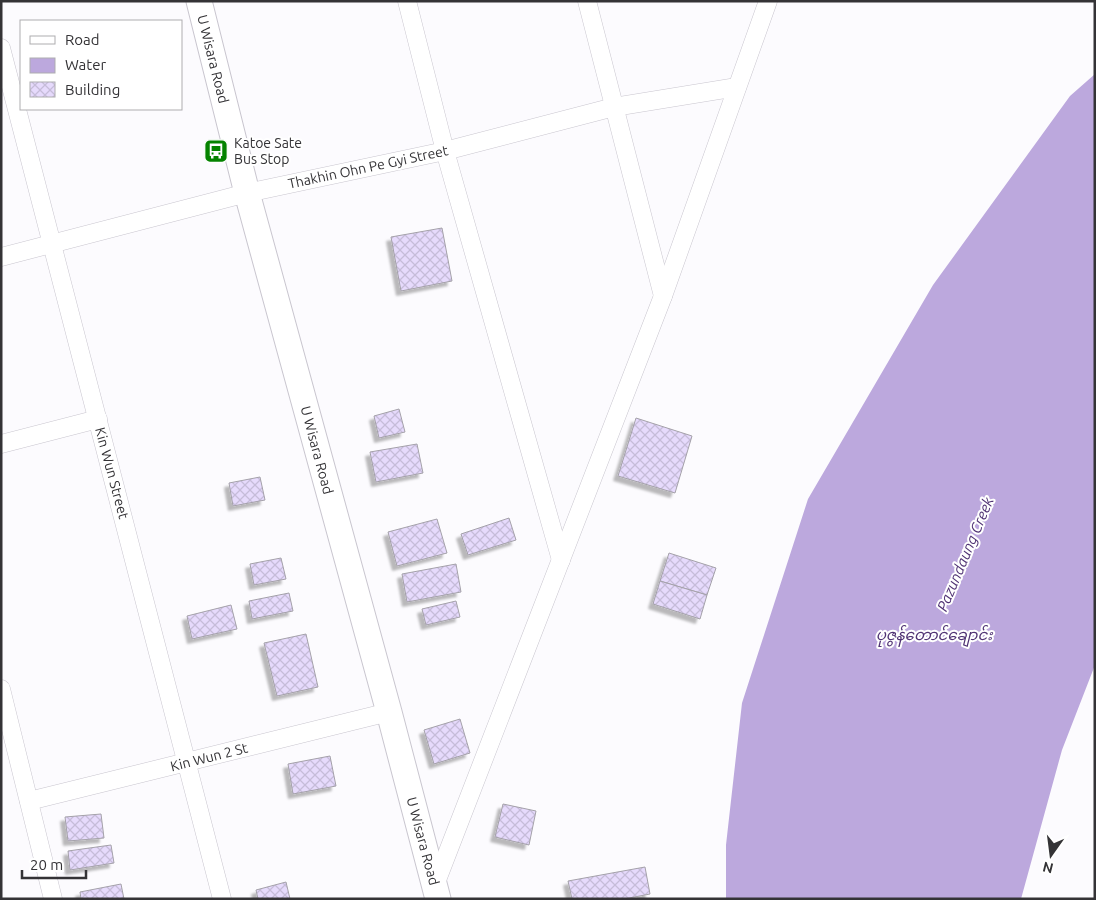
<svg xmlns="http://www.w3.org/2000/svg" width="1096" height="900" font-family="Ubuntu,'Noto Sans Myanmar',sans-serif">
<defs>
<pattern id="building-cross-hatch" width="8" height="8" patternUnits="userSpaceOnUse" patternTransform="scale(1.25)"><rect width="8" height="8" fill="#e6dafc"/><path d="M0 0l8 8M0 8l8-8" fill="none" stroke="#c6bcd9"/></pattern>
<filter id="shadow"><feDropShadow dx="-4.5" dy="4.5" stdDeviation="1" flood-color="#0004"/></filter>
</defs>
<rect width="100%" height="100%" fill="#fcfbfe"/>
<path fill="#bca8dd" d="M1095,74v591l-33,85 -41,149h-295v-54l16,-142 66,-204 125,-214 137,-189z"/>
<g fill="url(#building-cross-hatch)" stroke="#a4a1a9" filter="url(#shadow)">
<path d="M442,228l10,53 -51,10 -10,-54z"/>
<path d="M399,409l6,23 -26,6 -5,-22z"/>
<path d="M636,418l56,18 -17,57 -57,-17z"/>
<path d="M417,444l6,29 -47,9 -6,-30z"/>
<path d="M260,477l5,23 -32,6 -4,-23z"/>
<path d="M509,518l7,22 -48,15 -7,-21z"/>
<path d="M437,519l10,34 -50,13 -9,-34z"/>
<path d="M669,553l47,15 -9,27 -47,-14z"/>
<path d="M281,558l5,21 -32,6 -4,-21z"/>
<path d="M456,564l5,28 -54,10 -5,-28z"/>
<path d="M660,581l47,14 -7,24 -47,-15z"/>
<path d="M289,593l4,18 -41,8 -3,-18z"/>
<path d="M456,601l4,16 -34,8 -4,-16z"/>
<path d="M231,605l6,24 -45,10 -5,-23z"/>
<path d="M306,634l12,53 -41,9 -13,-53z"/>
<path d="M460,719l10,34 -36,11 -10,-34z"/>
<path d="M330,756l6,30 -43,8 -5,-30z"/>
<path d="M503,804l33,7 -7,34 -34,-8z"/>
<path d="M101,814l3,24 -36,3 -3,-24z"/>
<path d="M111,845l3,18 -44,7 -2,-19z"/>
<path d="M645,867l5,27 -26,5h-52l-4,-18z"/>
<path d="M286,882l4,17h-32l-2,-9z"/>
<path d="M121,884l3,15h-43l-1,-7z"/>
</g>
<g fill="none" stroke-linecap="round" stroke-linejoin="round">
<g stroke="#c9c6cf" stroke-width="19">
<g id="street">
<path d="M407,1l38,150 116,409"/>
<path d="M587,1l76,295"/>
<path d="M1,48l221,851"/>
<path d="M1,257l246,-64 198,-42 169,-44 123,-20"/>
<path d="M1,444l97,-25"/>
<path d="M1,689l52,210"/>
<path d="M29,801l360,-89"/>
<path d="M435,885l228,-589 105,-295"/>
</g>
</g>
<g stroke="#c9c6cf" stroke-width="27">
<path id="secondary" d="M199,1l48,192 142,519 49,187"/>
</g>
<use href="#street" stroke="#fff" stroke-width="18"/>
<use href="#secondary" stroke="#fff" stroke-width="25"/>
</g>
<defs>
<g id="bus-square" transform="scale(1.25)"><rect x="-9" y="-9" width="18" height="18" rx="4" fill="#058300" stroke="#fff"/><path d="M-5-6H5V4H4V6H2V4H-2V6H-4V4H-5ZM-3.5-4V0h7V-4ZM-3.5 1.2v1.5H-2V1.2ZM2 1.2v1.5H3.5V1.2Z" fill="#fff"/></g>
</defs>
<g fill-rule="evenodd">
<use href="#bus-square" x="216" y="151"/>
</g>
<g text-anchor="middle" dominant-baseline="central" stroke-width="4" stroke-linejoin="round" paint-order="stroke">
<g font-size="14" fill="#343336" stroke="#fff">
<text transform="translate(213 59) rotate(76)">U Wisara Road</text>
<text transform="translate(368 167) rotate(-12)">Thakhin Ohn Pe Gyi Street</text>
<text transform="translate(317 450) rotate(75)">U Wisara Road</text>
<text transform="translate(112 473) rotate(75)">Kin Wun Street</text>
<text transform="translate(209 757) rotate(-14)">Kin Wun 2 St</text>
<text transform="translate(423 841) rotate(75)">U Wisara Road</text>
</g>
<g font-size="14" fill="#343336" stroke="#fff" text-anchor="start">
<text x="234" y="143">Katoe Sate<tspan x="234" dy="16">Bus Stop</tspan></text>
</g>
<g font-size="15" font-style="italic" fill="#503374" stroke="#fff">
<text transform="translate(965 554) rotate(-67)">Pazundaung Creek</text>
<text x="934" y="634">ပုဇွန်တောင်ချောင်း</text>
</g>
</g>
<rect width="1096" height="900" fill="none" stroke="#343336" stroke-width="5"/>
<rect x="20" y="20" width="162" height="90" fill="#ffffff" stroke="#aeadaf"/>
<rect x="30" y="36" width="25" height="8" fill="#ffffff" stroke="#aeadaf"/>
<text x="65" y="45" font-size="15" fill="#343336">Road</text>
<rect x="30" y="58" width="25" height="15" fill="#bca8dd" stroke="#aeadaf"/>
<text x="65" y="70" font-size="15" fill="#343336">Water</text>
<rect x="30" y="82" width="25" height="15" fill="url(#building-cross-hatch)" stroke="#aeadaf"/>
<text x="65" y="95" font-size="15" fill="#343336">Building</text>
<g transform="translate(1051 855) rotate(194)" stroke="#ffffff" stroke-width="4" paint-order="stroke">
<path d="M0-4L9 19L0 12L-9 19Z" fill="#343336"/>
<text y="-8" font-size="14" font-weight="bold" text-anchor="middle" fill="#343336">N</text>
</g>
<path d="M22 870v8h64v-8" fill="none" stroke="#343336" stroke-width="2.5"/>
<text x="30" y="870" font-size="15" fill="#343336" stroke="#ffffff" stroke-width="4" paint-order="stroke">20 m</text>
</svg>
